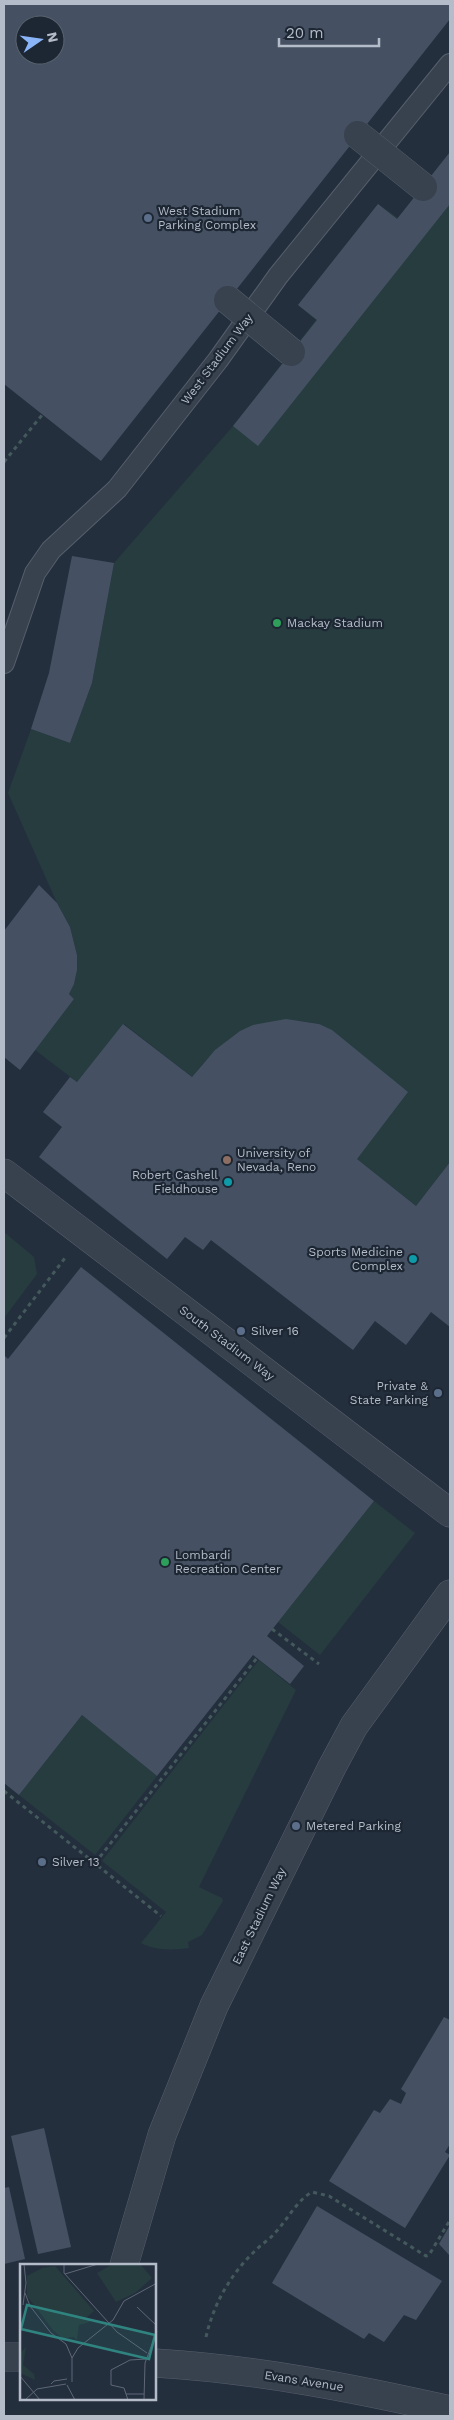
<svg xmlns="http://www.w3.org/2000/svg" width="454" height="2420" font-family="'Work Sans',sans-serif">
<rect width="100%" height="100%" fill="#242f3e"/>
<g fill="#263c3f">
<path d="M450,152v1010l-34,44 -59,-47 -38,-135c-56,-12 -93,9 -127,53l-68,-53 -47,58 -42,-32 39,-51 -5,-5 5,-10 3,-14v-15l-7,-28 -13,-24 -49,-110 23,-64 39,14 22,-60 22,-120 119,-137 83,-106 -18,-15 80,-101 20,14z"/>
<path d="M4,1232l30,25 3,17 -33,44z"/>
<path d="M374,1501l41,32 -95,122 -42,-33z"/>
<path d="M259,1660l37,30 -97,197 23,11 1,3 -21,34 -14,7 1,6c-16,2 -33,3 -48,-5l25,-31 -64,-51z"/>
<path d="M82,1715l75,61 -62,79 -76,-60z"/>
</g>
<g fill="#455162" fill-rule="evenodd">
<path d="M4,4h446v15l-349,442 -97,-77zM25,25h30v30h-30z"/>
<path d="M450,152v52l-192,242 -25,-20 84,-106 -19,-15 80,-101 19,15z"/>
<path d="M72,556l42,7 -22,120 -22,60 -39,-14 18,-56z"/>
<path d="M39,885l18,18 13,24 7,28v15l-3,14 -5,10 5,5 -54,71 -16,-13v-126z"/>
<path d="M286,1019l33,5 13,6 76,62 -51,67 59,47 34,-44v165l-19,-15 -25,33 -31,-24 -22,29 -142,-110 -8,10 -18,-13 -18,22 -128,-102 23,-30 -19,-15 27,-35 7,5 46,-58 69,53 23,-27 25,-19 13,-6z"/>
<path d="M81,1267l293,234 -107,135 37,30 -14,18 -37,-29 -96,121 -75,-61 -63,80 -15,-12v-428l4,4z"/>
<path d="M444,2017l6,3v124l-5,8 5,3 -45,73 -76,-47 45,-71 6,3 10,-14 11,5 5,-11 -5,-4z"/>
<path d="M44,2128l27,119 -33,7 -27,-118z"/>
<path d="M9,2187l16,72 -21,5v-76z"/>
<path d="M317,2206l125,75 -26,39 -12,-5 -20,27 -15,-9 -5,6 -92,-56z"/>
<path d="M450,2225v31l-11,-12z"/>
</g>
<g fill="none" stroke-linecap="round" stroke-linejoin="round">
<g stroke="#565f6c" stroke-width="22">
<path id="service" d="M4,663l31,-90 16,-23 66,-61 101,-129 60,-84 172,-212"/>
</g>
<g stroke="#565f6c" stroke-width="29">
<g id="minor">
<path d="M4,1173l446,340"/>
<path d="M124,2265l38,-130 52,-129 118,-239 22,-41 96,-132"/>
</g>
</g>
<g stroke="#565f6c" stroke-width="29">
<g id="tertiary">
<path d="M4,2357h17"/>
<path d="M155,2363c100,6 198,25 295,47"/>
</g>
</g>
<g stroke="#44595c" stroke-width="3" stroke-dasharray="4 4" stroke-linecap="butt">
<path d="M4,462l38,-47"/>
<path d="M4,1338l61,-80"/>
<path d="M272,1629l47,35"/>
<path d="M4,1791l157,125"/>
<path d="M95,1863l162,-205"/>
<path d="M206,2337c8,-35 26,-65 52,-89 5,-5 11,-8 15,-13 14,-14 22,-33 39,-43l17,4 97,60 3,-1 21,-35"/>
</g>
<use href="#service" stroke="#38414e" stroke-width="20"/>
<use href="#minor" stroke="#38414e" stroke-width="28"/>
<use href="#tertiary" stroke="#38414e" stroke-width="28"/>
<g stroke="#565f6c" stroke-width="29" stroke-linecap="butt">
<g id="pedestrian-bridge">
<path d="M358,135l65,52"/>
<path d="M228,300l63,52"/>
</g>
</g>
<use href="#pedestrian-bridge" stroke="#38414e" stroke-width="28"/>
</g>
<g fill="#5c6f8a" stroke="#1d2633" stroke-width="2">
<circle cx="148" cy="218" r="5"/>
<circle cx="241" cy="1331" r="5"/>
<circle cx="438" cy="1393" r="5"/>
<circle cx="296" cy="1826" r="5"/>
<circle cx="42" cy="1862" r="5"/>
</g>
<g fill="#2e9e5b" stroke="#1d2633" stroke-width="2">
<circle cx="277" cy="623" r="5"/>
<circle cx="165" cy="1562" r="5"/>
</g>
<circle fill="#8d6e63" stroke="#1d2633" stroke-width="2" cx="227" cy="1160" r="5"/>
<g fill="#0f9aa8" stroke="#1d2633" stroke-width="2">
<circle cx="228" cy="1182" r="5"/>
<circle cx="413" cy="1259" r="5"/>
</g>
<g text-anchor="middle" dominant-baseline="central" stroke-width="4.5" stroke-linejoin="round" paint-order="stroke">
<g font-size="12" fill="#b4bcc9" stroke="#1d2633" text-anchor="start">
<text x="158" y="211">West Stadium<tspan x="158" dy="14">Parking Complex</tspan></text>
<text x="287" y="623">Mackay Stadium</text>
<text x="237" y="1153">University of<tspan x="237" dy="14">Nevada, Reno</tspan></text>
<text x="218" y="1175" text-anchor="end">Robert Cashell<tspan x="218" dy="14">Fieldhouse</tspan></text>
<text x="403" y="1252" text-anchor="end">Sports Medicine<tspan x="403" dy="14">Complex</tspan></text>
<text x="251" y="1331">Silver 16</text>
<text x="428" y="1386" text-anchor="end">Private &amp;<tspan x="428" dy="14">State Parking</tspan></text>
<text x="175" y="1555">Lombardi<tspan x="175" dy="14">Recreation Center</tspan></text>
<text x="306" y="1826">Metered Parking</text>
<text x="52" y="1862">Silver 13</text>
</g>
<g font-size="12" fill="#b4bcc9" stroke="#1d2633">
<text transform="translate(217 359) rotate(-53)">West Stadium Way</text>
<text transform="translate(227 1343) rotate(37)">South Stadium Way</text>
<text transform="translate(259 1916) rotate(-64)">East Stadium Way</text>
<text transform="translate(304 2381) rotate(9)">Evans Avenue</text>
</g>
</g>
<g transform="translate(20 2264)">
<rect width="136" height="136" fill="#242f3e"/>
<path d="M93,0h27l12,14 -17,15 -19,9 -19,-29zM35,2l39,45 -7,6 3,5 -11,3 -2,15 -4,-3 -10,2 -10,-9 -26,-34v-20l15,-8zM6,83l-3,18 11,9 1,6 -15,-7v-20z" fill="#263c3f"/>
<path fill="none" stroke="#5e6776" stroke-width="1" d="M44,0v9l53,59 30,21M45,10l33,-10M5,29l5,13 21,27 15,11 6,14v24M3,41l3,-22 -2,-19M117,43l20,19M52,94l6,-10 35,-28 11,-19 33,-18M0,112l20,24M31,120l3,-3 13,-2M47,121l8,15M106,130h18M5,136l12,-11 29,-5M108,136l-4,-12 -13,-3v-15l19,-10 16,-1M124,136l1,-37 12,-32"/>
<path fill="#308480" fill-opacity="0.15" stroke="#308480" stroke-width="2.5" d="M7,41l128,30 -6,24 -128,-30z"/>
<rect width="136" height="136" fill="none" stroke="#b4bcc9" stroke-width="2.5"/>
</g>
<rect width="454" height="2420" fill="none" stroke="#b4bcc9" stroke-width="10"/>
<g transform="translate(40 40) rotate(77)"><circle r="24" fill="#1d2633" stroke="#59626f"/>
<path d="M0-4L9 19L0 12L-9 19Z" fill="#8ab4f8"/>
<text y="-8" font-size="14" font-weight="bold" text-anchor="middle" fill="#b4bcc9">N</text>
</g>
<path d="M279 38v8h100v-8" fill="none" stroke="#b4bcc9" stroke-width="2.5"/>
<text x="286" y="38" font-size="15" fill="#b4bcc9" stroke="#1d2633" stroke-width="4" paint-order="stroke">20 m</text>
</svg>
